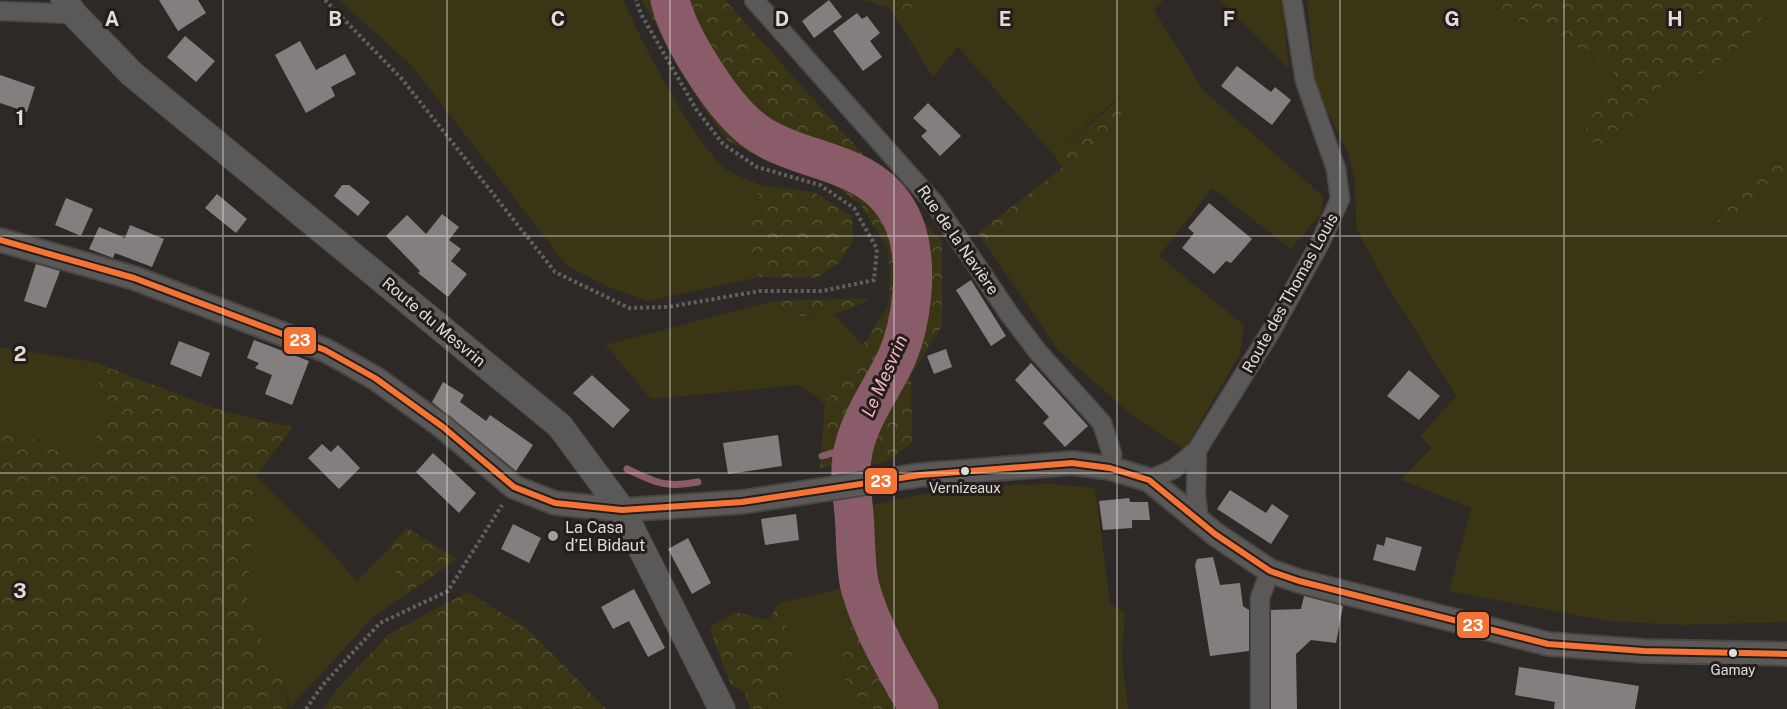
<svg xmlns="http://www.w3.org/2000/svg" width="1787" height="709" font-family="'Public Sans',sans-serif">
<defs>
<pattern id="forest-crowns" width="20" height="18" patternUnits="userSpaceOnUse" patternTransform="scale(1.5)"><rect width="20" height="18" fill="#393515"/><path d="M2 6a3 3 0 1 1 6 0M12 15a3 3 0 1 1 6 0" fill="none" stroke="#555236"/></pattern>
</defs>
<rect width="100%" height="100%" fill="#2c2927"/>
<g fill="#393515">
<path d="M339,0h285c13,36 74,148 103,170 9,6 23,10 34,15 -15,41 -16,50 -2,92l-111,24 -40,-14 -41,-21 -155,-200z"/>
<path d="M923,0h240l-9,10 50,81 120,106 -4,18 -29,34 -79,-61 -53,68 85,69 -4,29 -55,95 -52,-33 -75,-66 -69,-101 64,-55 56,-61 14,-20 -2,-16 -13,9 -54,50 -96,-109 -25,30 -45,-71 35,10 7,-9z"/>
<path d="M1219,0h63l7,69z"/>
<path d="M1307,0h171l138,67 -36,73 22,4 33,-24 27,-34 42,-14 56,-51 12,-21h15v143l-63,51 -7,29 70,-42v157l-32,-8 32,27v265l-105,3 -76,-4 -157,-30 22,-83 -70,-28 30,-32 -11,-12 36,-40 -71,-114 -29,-54 -1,-47 -8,-31 -31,-61z"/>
<path d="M774,301l11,15 23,1 24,-4 31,32 -38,59 -25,-19 -149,14 -46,-54z"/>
<path d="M0,347l94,15 12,47 -20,59 -79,-43 -7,1z"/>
<path d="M256,476l60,59 41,46 31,-32 16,47 -29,19 -85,93 -10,-35 -16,-26 -17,-45z"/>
<path d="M1050,484l45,4 15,116 15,9 -3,43 6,53h-190l-27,-37 -36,-82 -3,-85 84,-18z"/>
<path d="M847,587l5,36 -12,39 8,28 22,19h-89l-3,-26 16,-33 -15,-47z"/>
</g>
<g fill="url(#forest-crowns)">
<path d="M642,0h18l2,12 15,28 51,72 23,23 45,24 48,16 49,45 8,27 -2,67 -13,40 -24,42 -23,67 -19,6 5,-65 63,-98 2,-26 -2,-31 -28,-45 -34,-25 -64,-20 -35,-19 -26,-35z"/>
<path d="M679,0h46l143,160c-29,-5 -95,-23 -117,-43 -16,-15 -55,-70 -65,-90 -4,-8 -5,-18 -7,-27z"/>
<path d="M863,0h60l7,7 -7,9z"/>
<path d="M1478,0h294l-12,21 -24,28 -32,23 -42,14 -27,34 -33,24 -22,-3 36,-74z"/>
<path d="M1121,97l2,16 -14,20 -56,61 -64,55 -11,-16 85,-66 -9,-11z"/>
<path d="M1787,143v38l-70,43 7,-30z"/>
<path d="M761,185l53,7 38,24 1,25 -14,22 -23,15 -57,-1c-14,-42 -13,-51 2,-92z"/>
<path d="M918,215l24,26v85l-31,49 1,68 -27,19 -22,3 26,-75 22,-15 12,-102z"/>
<path d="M869,298c-21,18 -57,19 -84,18l-11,-15z"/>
<path d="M1754,329l33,9v19z"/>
<path d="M94,362l131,50 68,15 -37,49 -9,126 17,45 16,26 9,36h-289v-283l7,-1 79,42 20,-58z"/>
<path d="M872,505l3,85 36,82 27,37h-68l-22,-19 -8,-28 12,-39 -17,-111z"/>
<path d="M407,528l50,31 -53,37 -16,-47z"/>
<path d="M468,592l59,36 79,81h-283l16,-22 51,-54z"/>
<path d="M779,603l15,47 -16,33 3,26h-31l-5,-16 -14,-8 -22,-57 26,-16 33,8z"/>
</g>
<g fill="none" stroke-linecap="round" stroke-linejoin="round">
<g stroke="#8a5c69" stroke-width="7">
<path d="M822,456l32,-9"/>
<path d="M627,469c29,14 38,19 71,13"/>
</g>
<path stroke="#8a5c69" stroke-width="39" d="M670,0c9,38 55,112 89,134 53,34 125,25 148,98 11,37 5,90 -10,125 -14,31 -35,57 -43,90 -6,23 -2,44 0,67 2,21 1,54 6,73 12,43 36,83 59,122"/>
</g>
<g fill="#827f7e">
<path d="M159,0h39l8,13 -28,18z"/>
<path d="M829,0l13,17 -28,21 -12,-17z"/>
<path d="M857,13l5,6 5,-3 13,17 -10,8 12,16 -19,14 -30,-40z"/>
<path d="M185,36l30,25 -19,21 -29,-25z"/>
<path d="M300,41l16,29 29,-16 11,20 -25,13 4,9 -29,17 -31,-58z"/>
<path d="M1237,66l34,26 4,-5 16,13 -19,25 -51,-39z"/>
<path d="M0,75l35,12 -8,25 -27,-9z"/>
<path d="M928,103l33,33 -21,20 -19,-20 6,-5 -14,-13z"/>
<path d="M342,185h7l21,17 -12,14 -24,-20z"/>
<path d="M217,194l30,25 -11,14 -31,-25z"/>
<path d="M66,198l27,11 -12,27 -26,-11z"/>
<path d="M1209,203l43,36 -21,24 -5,-2 -12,13 -32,-26 12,-15 -6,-5z"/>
<path d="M442,214l17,13 -10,13 12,9 -10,12 16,13 -19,23 -30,-24 2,-2 -34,-35 21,-21 19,19z"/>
<path d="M130,225l34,14 -12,28 -37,-14 -2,5 -24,-9 10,-22 26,11z"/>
<path d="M36,264l24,7 -14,37 -22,-7z"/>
<path d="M971,280l35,56 -15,10 -35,-56z"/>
<path d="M254,340l55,21 -17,44 -27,-11 7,-19 -17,-7 4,-5 -12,-5z"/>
<path d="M179,341l31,12 -9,24 -31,-13z"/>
<path d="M946,349l6,18 -18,7 -7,-18z"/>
<path d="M1031,363l57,63 -23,21 -22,-24 6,-6 -34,-37z"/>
<path d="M1409,370l31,26 -21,24 -32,-24z"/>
<path d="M592,375l38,35 -17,18 -40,-35z"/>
<path d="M443,382l21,13 -4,7 26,19 4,-6 43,30 -17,26 -84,-69z"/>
<path d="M778,435l4,31 -54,8 -5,-31z"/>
<path d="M322,444l9,8 7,-7 22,23 -21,21 -31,-31z"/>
<path d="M433,453l43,40 -17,20 -43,-41z"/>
<path d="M1230,490l36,23 6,-9 17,12 -18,28 -54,-35z"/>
<path d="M1129,498l1,4h18l2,18h-18v8l-29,2 -4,-29z"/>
<path d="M796,514l3,26 -34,5 -4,-26z"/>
<path d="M513,524l28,14 -12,25 -28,-14z"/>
<path d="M1386,537l36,10 -7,24 -42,-11 4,-16 7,2z"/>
<path d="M688,538l23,45 -19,11 -24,-45z"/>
<path d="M1213,557l7,28 20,-2 3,23 6,4v41l-39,5 -15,-91 2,-6z"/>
<path d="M634,589l31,59 -17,9 -19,-36 -16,8 -12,-22z"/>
<path d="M1304,596l39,10 -7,37 -25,-3 -15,14 1,55h-26v-99l30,-1z"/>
<path d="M1519,667l120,19 -4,23h-81l1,-7 -40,-7z"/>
</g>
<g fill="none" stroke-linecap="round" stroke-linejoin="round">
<g stroke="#494645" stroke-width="21">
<g id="minor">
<path d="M754,0l181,204 75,111 28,37 64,71 10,31 -2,14"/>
<path d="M0,11l74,3"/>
<path d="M1197,450l-1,46 3,25"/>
<path d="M1149,480l25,-11 23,-19 74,-119 49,-88 20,-44 -4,-30 -31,-88 -13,-81"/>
<path d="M1260,709v-111l10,-27"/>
</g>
</g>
<g stroke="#494645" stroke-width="26">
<path id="tertiary" d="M0,240l134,38 191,72 50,28 68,49 71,60 41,16 67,7 120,-8 178,-27 152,-12 38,5 39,12 66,54 55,37 29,10 249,63 96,7 143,3"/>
</g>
<g stroke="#494645" stroke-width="28">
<path id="secondary" d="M64,0l10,14 58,60 428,352 62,84 100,199"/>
</g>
<g stroke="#63615f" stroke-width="4" stroke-dasharray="3 3" stroke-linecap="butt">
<path d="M325,0l77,79 153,193 74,36 39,-1 92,-16h62l52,-11 3,-31 -23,-41 -34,-23 -63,-18 -34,-23 -27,-35 -55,-95 -5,-14"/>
<path d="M306,709l16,-23 58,-63 68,-32 54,-86"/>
</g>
<use href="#minor" stroke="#5b5958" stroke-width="18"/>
<use href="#tertiary" stroke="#5b5958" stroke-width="22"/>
<use href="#secondary" stroke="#5b5958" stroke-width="26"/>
<g stroke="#241e1b" stroke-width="10">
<path id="bus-1" d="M0,240l134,38 191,72 50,28 68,49 71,60 41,16 67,7 120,-8 178,-27 152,-12 38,5 39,12 66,54 55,37 29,10 249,63 96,7 143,3"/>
</g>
<use href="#bus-1" stroke="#f57335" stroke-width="6"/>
</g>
<path fill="none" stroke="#e1ddda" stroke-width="1.5" stroke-opacity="0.55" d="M223,0v709M447,0v709M670,0v709M894,0v709M1117,0v709M1340,0v709M1564,0v709M0,236h1787M0,473h1787"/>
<g fill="#e1ddda" stroke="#241e1b" stroke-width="2">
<circle cx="965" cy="471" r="5"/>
<circle cx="1733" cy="653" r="5"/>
</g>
<circle fill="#a29e9b" stroke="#241e1b" stroke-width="2" cx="553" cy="536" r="6"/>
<g text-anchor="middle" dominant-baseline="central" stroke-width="6" stroke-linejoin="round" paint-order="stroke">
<g font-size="14" fill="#e1ddda" stroke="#241e1b">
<text x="965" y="488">Vernizeaux</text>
<text x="1733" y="670">Gamay</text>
</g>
<g font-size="16" fill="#e1ddda" stroke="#241e1b">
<text transform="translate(958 240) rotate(55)">Rue de la Navière</text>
<text transform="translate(1290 293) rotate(-61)">Route des Thomas Louis</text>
<text transform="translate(434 322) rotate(40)">Route du Mesvrin</text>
</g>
<g font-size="16" fill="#e1ddda" stroke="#241e1b" text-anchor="start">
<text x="565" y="527">La Casa<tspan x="565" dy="18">d’El Bidaut</tspan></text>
</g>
<g font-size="18" font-style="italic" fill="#f6b6c8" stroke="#241e1b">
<text transform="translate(884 376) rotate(-66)">Le Mesvrin</text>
</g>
</g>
<g font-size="20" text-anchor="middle" font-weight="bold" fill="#e1ddda" stroke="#241e1b" stroke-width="6" stroke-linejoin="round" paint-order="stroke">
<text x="112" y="26">A</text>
<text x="335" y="26">B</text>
<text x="558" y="26">C</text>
<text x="782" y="26">D</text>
<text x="1005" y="26">E</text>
<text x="1229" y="26">F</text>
<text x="1452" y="26">G</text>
<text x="1675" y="26">H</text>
<text x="20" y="125">1</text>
<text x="20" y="361">2</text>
<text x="20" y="598">3</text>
</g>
<g stroke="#241e1b" stroke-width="2">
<rect x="283" y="326" width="34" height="29" rx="6" fill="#f57335"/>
<rect x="864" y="467" width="34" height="28" rx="6" fill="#f57335"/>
<rect x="1456" y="611" width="34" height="28" rx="6" fill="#f57335"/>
</g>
<g font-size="16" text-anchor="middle" font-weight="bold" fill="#fff">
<text x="300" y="346">23</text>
<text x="881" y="487">23</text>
<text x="1473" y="631">23</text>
</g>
</svg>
